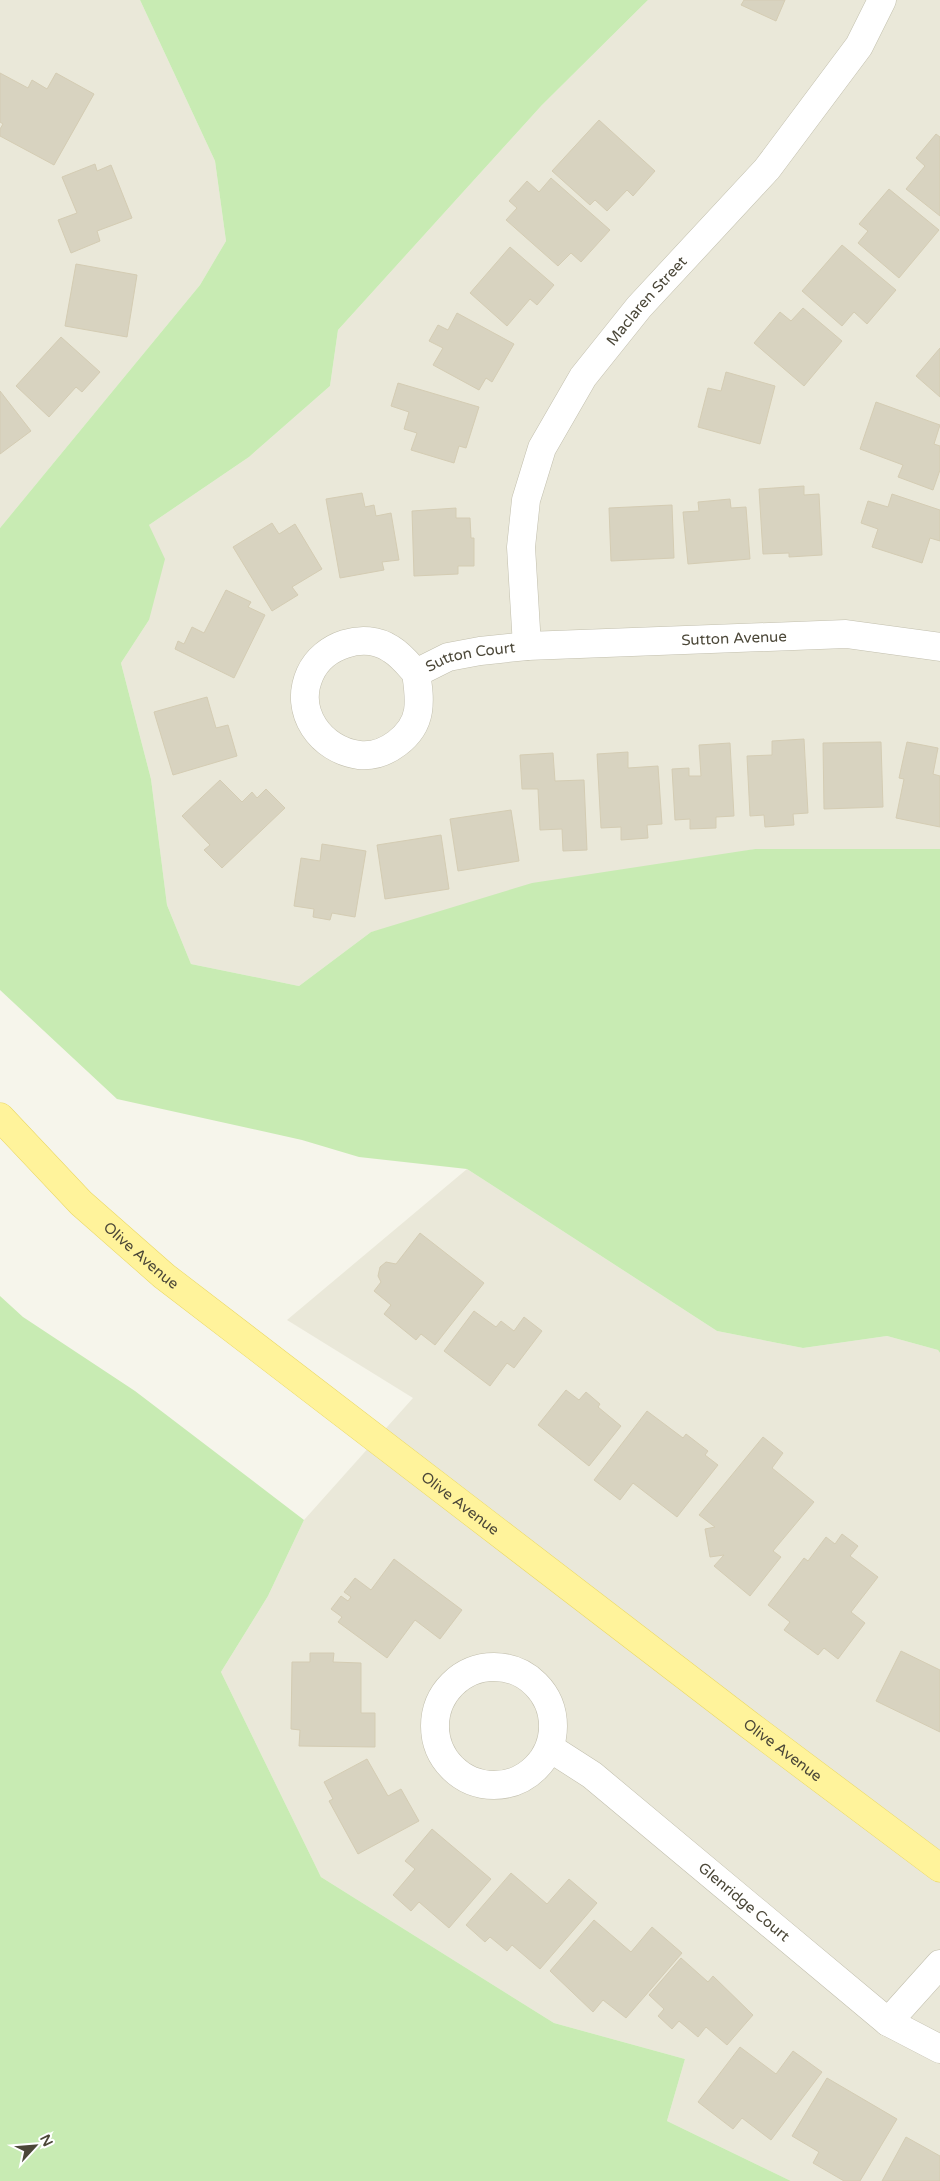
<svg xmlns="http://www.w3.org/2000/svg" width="940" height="2181" font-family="'Varela Round',sans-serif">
<rect width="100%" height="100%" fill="#f6f5eb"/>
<g fill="#eae8d9">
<path d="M0,0h140l75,161 11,80 -26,44 -200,243z"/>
<path d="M648,0h292v849h-185l-384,83 -72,54 -108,-22 -24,-59 -16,-126 -30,-116 28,-43v-95l100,-68 81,-71 8,-56 204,-225z"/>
<path d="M467,1169l250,162 86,17 84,-12 51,14 2,3v828h-149l-124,-60 18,-62 -131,-36 -233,-146 -100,-205 47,-76 36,-76 109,-122 -126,-78z"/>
</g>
<g fill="#c8ebb3">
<path d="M140,0h508l-106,105 -204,225 -8,56 -81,71 -100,68 16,34 -16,61 -28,43 30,116 16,126 24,59 108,22 72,-54 161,-49 223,-34h185v504l-2,-3 -51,-14 -84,12 -86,-17 -250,-162 -108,-12 -57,-17 -185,-41 -117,-109v-462l200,-243 26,-44 -11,-80z"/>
<path d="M0,1296l23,21 112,74 169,129 -36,76 -47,76 100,205 233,146 131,36 -18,62 124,60h-791z"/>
</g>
<g fill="#d8d3c0" stroke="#d4ccb3">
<path d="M744,0h41l-9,21 -35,-16z"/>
<path d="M0,73l28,15 4,-8 15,9 9,-16 38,21 -40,71 -54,-29v-7l3,-5 -3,-2z"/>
<path d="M599,120l56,51 -22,25 -6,-6 -20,21 -12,-11 -5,5 -38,-34z"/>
<path d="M936,134l4,3v79l-34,-27 19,-23 -9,-8z"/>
<path d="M95,164l2,7 14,-6 21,53 -35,13 3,10 -29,12 -13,-33 19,-7 -15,-36z"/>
<path d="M551,178l59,52 -29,32 -10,-9 -13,13 -52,-46 11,-12 -8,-7 18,-20 12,11z"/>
<path d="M889,189l50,41 -40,48 -41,-35 10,-12 -9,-7z"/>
<path d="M842,245l54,45 -29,34 -13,-12 -12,14 -40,-35z"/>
<path d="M510,247l44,38 -17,20 -7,-6 -23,27 -37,-33z"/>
<path d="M76,264l61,11 -10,62 -62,-11z"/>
<path d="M803,308l39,33 -38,45 -50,-43 26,-31 11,9z"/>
<path d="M457,313l57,31 -22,38 -6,-4 -7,12 -46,-25 10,-17 -14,-7 9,-16 10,5z"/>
<path d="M61,337l39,35 -18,20 -6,-5 -27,30 -33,-31z"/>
<path d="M940,348v49l-24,-21z"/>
<path d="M726,372l49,14 -15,58 -62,-17 10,-39 13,3z"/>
<path d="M398,383l81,24 -13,41 -7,-2 -5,17 -43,-13 6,-17 -13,-4 5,-17 -18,-6z"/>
<path d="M0,391l31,40 -31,23z"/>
<path d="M876,402l64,23 -6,19 6,2v24l-7,20 -35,-13 5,-12 -43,-16z"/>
<path d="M804,486v9l15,-1 3,61 -33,2v-4l-26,1 -4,-65z"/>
<path d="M362,493l3,14 9,-2 2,11 15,-3 8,47 -17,2 2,8 -44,8 -14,-79z"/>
<path d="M892,494l48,16v31l-10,-3 -8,25 -50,-16 6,-18 -17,-6 7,-22 20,6z"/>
<path d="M730,499l1,9 15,-1 4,52 -62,5 -5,-52 16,-1 -1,-9z"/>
<path d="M672,505l2,53 -63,3 -2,-53z"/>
<path d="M456,508v10h14l1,20h3v28h-16v8l-44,2 -2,-65z"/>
<path d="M272,523l7,11 16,-10 27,45 -30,18 6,8 -26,16 -39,-64z"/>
<path d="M226,590l25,12 -3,5 17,8 -31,63 -59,-29 3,-8 6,3 8,-17 12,6z"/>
<path d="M207,697l9,31 12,-3 9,31 -64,19 -19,-63z"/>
<path d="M804,739l4,74 -15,1 1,11 -29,2 -1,-12 -14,1 -3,-60 25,-1v-14z"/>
<path d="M881,742l2,65 -59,2 -1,-66z"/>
<path d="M907,742l31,6 -5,26 7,2v51l-44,-9 8,-39 -5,-1z"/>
<path d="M730,743l4,73 -18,1v11l-26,1v-10l-15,1 -3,-51 17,-1v8h12l-2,-31z"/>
<path d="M628,752v16l30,-2 4,58 -15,1 1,13 -27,2v-13l-20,1 -4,-74z"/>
<path d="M553,753l2,28 29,-1 3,70 -24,1 -1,-22 -22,1 -2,-41h-16l-2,-34z"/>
<path d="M220,780l22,22 10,-10 5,6 9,-9 19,19 -63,60 -18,-18 6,-5 -28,-29z"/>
<path d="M511,810l8,51 -61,10 -8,-52z"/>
<path d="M441,835l8,54 -64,10 -8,-54z"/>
<path d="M322,844l44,7 -11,66 -23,-4 -2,7 -17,-3 1,-8 -20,-3 7,-48 19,3z"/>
<path d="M420,1233l64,50 -49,62 -14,-11 -5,6 -32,-26 7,-9 -17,-14 7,-9 -3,-6 2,-9 6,-5 10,2z"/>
<path d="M474,1311l22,16 5,-6 13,10 10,-14 18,14 -28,37 -7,-5 -17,23 -46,-35z"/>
<path d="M566,1390l13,10 7,-8 14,12 -2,3 23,19 -32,40 -51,-41z"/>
<path d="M647,1411l36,27 3,-4 22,17 -3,4 13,10 -41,52 -44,-34 -13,17 -26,-20z"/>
<path d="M763,1437l20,16 -11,15 42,34 -41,49 8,6 -31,39 -36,-30 10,-11 -14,2 -5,-28 10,-2 -16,-12z"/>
<path d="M842,1534l16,12 -8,10 28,21 -27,35 14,11 -27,36 -14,-11 -6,7 -34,-25 6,-8 -22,-17 36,-47 4,3 18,-24 9,7z"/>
<path d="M394,1559l68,51 -22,29 -25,-19 -28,38 -49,-36 4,-5 -11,-8 10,-13 7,5 3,-4 -7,-5 11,-14 16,12z"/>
<path d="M901,1651l39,19v62l-64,-31z"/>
<path d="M310,1653h24l-1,9 28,1v50h14v34l-76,-1 1,-16 -9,-1 1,-67h18z"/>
<path d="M367,1759l21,37 13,-7 18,32 -61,33 -29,-53 4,-2 -9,-17z"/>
<path d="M432,1829l59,50 -42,49 -30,-26 -8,9 -18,-16 22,-26 -10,-8z"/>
<path d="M511,1873l36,31 22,-25 28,24 -57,66 -28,-24 -5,6 -17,-14 -5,5 -19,-17z"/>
<path d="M594,1920l37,32 21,-25 30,26 -56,65 -23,-18 -10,12 -43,-41z"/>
<path d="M681,1958l27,24 5,-6 40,39 -26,30 -21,-18 -8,10 -19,-16 -7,8 -14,-13 6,-7 -15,-14z"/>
<path d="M740,2047l36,27 17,-23 29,21 -51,68 -29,-22 -9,11 -35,-27z"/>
<path d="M827,2078l70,41 -37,62h-16l-31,-18 6,-11 -27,-16z"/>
<path d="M906,2137l34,19v25h-58z"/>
</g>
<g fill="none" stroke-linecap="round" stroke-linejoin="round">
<g stroke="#c2bfad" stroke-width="29">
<g id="minor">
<path id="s1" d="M527,646l-6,-99 5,-47 16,-52 41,-71 56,-70 128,-138 92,-123 23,-46"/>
<path id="s2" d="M416,673c2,13 4,25 2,38 -4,25 -33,47 -59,44 -38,-5 -66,-43 -49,-81 13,-29 54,-43 81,-25 10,6 17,15 25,24l32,-16 32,-6 47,-5 319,-12 94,13"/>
<circle cx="494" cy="1726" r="59"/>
<path id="s3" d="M550,1748l42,27 296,247 52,27"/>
<path d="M888,2022l52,-58"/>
</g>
</g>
<g stroke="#ead865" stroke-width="29">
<g id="major">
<path id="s4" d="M0,1117l81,86 83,73 584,448 192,144"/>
</g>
</g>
<use href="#minor" stroke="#fff" stroke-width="28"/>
<use href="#major" stroke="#fff39b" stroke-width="28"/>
</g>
<g text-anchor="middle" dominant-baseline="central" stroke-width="4" stroke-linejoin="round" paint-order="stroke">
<g font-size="15" fill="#4b4738" stroke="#fff">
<text stroke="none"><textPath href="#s1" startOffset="382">Maclaren Street</textPath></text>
<text stroke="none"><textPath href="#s2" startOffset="681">Sutton Avenue</textPath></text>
<text stroke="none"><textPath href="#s2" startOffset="416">Sutton Court</textPath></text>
<text stroke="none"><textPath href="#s4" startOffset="198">Olive Avenue</textPath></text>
<text stroke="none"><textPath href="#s4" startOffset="602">Olive Avenue</textPath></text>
<text stroke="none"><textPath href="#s4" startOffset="1008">Olive Avenue</textPath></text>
<text stroke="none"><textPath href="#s3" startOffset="248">Glenridge Court</textPath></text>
</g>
</g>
<g transform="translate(35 2146) rotate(64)" stroke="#ffffff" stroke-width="4" paint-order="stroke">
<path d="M0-4L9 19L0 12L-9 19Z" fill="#4b4738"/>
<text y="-8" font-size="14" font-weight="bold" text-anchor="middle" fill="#4b4738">N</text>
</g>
</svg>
